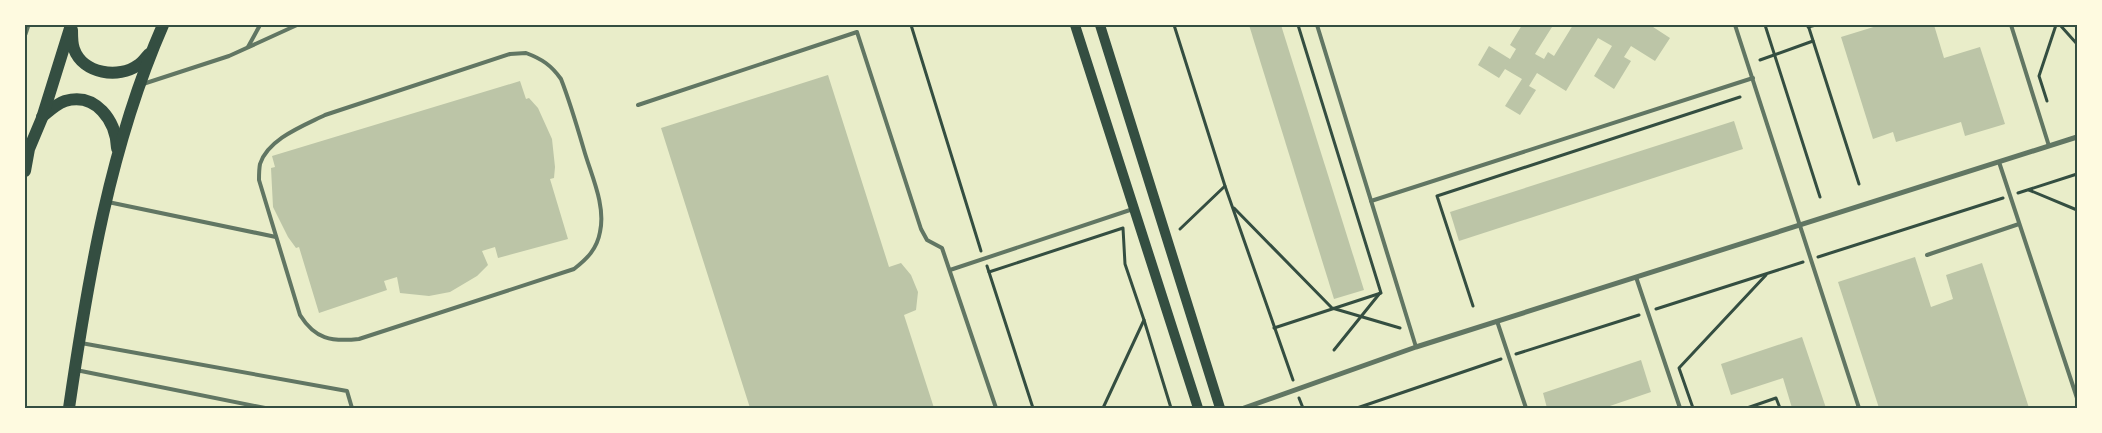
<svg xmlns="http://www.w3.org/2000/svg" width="2102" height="433" font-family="'PT Serif',serif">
<rect width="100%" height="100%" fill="#e9edc9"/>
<g fill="#bcc5a7">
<path d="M1249,25h32l83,265 -30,9z"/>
<path d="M1522,25h28l2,2 -17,27 9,5 4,-7 6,4 19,-31h77l20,13 -15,23 -24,-15 -7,11 7,4 -17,28 -20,-13 18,-30 -14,-8 -32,53 -29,-18 -8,13 7,4 -16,25 -15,-9 17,-27 -17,-10 -6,9 -21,-13 11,-19 21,13 6,-10 -6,-4z"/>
<path d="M1880,25h54l10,33 36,-11 25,77 -40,12 -4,-14 -65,20 -3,-10 -20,7 -32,-102z"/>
<path d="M828,75l61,192 12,-4 10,12 7,17 -2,18 -12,5 30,93h-184l-89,-280z"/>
<path d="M520,81l6,18 3,-1 9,10 14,31 3,28 -1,11 -4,1 18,60 -70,19 -3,-11 -13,4 6,14 -11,11 -27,16 -21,4 -29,-3 -3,-16 -13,4 3,9 -68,23 -20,-66 -3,1 -8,-11 -15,-30 -2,-39 4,-1 -3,-11z"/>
<path d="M1734,121l9,28 -284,92 -9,-29z"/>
<path d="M1915,257l16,50 22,-8 -7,-24 36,-12 47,145h-150l-41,-126z"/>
<path d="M1802,337l24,71h-34l-9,-30 -52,17 -10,-31z"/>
<path d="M1641,360l10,32 -47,16h-57l-4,-15z"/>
</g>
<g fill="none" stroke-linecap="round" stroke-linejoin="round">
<g stroke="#344e41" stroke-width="3">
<path d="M911,25l70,226"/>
<path d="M1174,25l51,161 68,194"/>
<path d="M1765,25l55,172"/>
<path d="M1808,25l51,159"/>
<path d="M2060,25l17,19"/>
<path d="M1808,27l8,-2"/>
<path d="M1760,60l53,-19"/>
<path d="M2047,101l-8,-25 17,-51"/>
<path d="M2029,190l48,20"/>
<path d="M2018,193l59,-19"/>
<path d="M1234,208l98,100 68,20"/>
<path d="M1180,229l45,-43"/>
<path d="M1818,257l185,-59"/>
<path d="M987,266l46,142"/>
<path d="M989,272l134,-44 2,36 19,56 -41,88"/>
<path d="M1473,306l-36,-110 303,-99"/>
<path d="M1656,309l147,-47"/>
<path d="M1144,320l27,88"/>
<path d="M1274,328l107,-35 -83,-268"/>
<path d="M1334,350l46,-57"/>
<path d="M1516,354l123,-39"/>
<path d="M1299,398l4,10"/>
<path d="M1357,408l144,-49"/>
<path d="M1693,408l-14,-40 87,-93"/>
<path d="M1747,408l29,-10 4,10"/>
</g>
<g stroke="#617663" stroke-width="4">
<path d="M1317,25l99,322"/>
<path d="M1735,25l124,383"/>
<path d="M2011,25l38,121"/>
<path d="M248,47l12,-22"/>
<path d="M526,53c16,6 25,12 35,26 9,23 16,47 23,71 7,25 22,55 16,82 -3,17 -13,27 -26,37l-215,70c-28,3 -44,0 -59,-24l-41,-135c0,-5 0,-11 1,-16 8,-25 43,-38 65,-49l185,-61z"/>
<path d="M143,84l86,-28 68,-31"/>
<path d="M638,105l219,-73 64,197 6,11 15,8 54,160"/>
<path d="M1999,162l78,236"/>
<path d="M1371,201l382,-123"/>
<path d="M108,202l168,35"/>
<path d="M1927,255l92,-31"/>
<path d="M950,270l183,-61"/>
<path d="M1636,277l44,131"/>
<path d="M1497,321l29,87"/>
<path d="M81,343l266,48 5,17"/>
<path d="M76,370l189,38"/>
</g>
<g stroke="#617663" stroke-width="5">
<path d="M25,34l3,-9"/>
<path d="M1244,408l172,-61 661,-210"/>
</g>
<g stroke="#344e41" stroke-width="10">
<path d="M1075,25l123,383"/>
<path d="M1100,25l120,383"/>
</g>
<g stroke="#344e41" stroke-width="12">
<path d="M72,30c0,6 0,14 2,19 9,25 45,30 64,16 4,-2 7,-7 11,-11"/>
<path d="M42,117c7,-6 14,-13 23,-16 31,-9 51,20 52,47"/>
<path d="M25,171l4,-22 13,-31 29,-93"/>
<path d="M69,408c19,-130 41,-262 94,-383"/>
</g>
</g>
<rect width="2102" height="433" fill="none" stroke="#fefae0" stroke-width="52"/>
<rect x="26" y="26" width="2050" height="381" fill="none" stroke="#344e41" stroke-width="2"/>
</svg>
